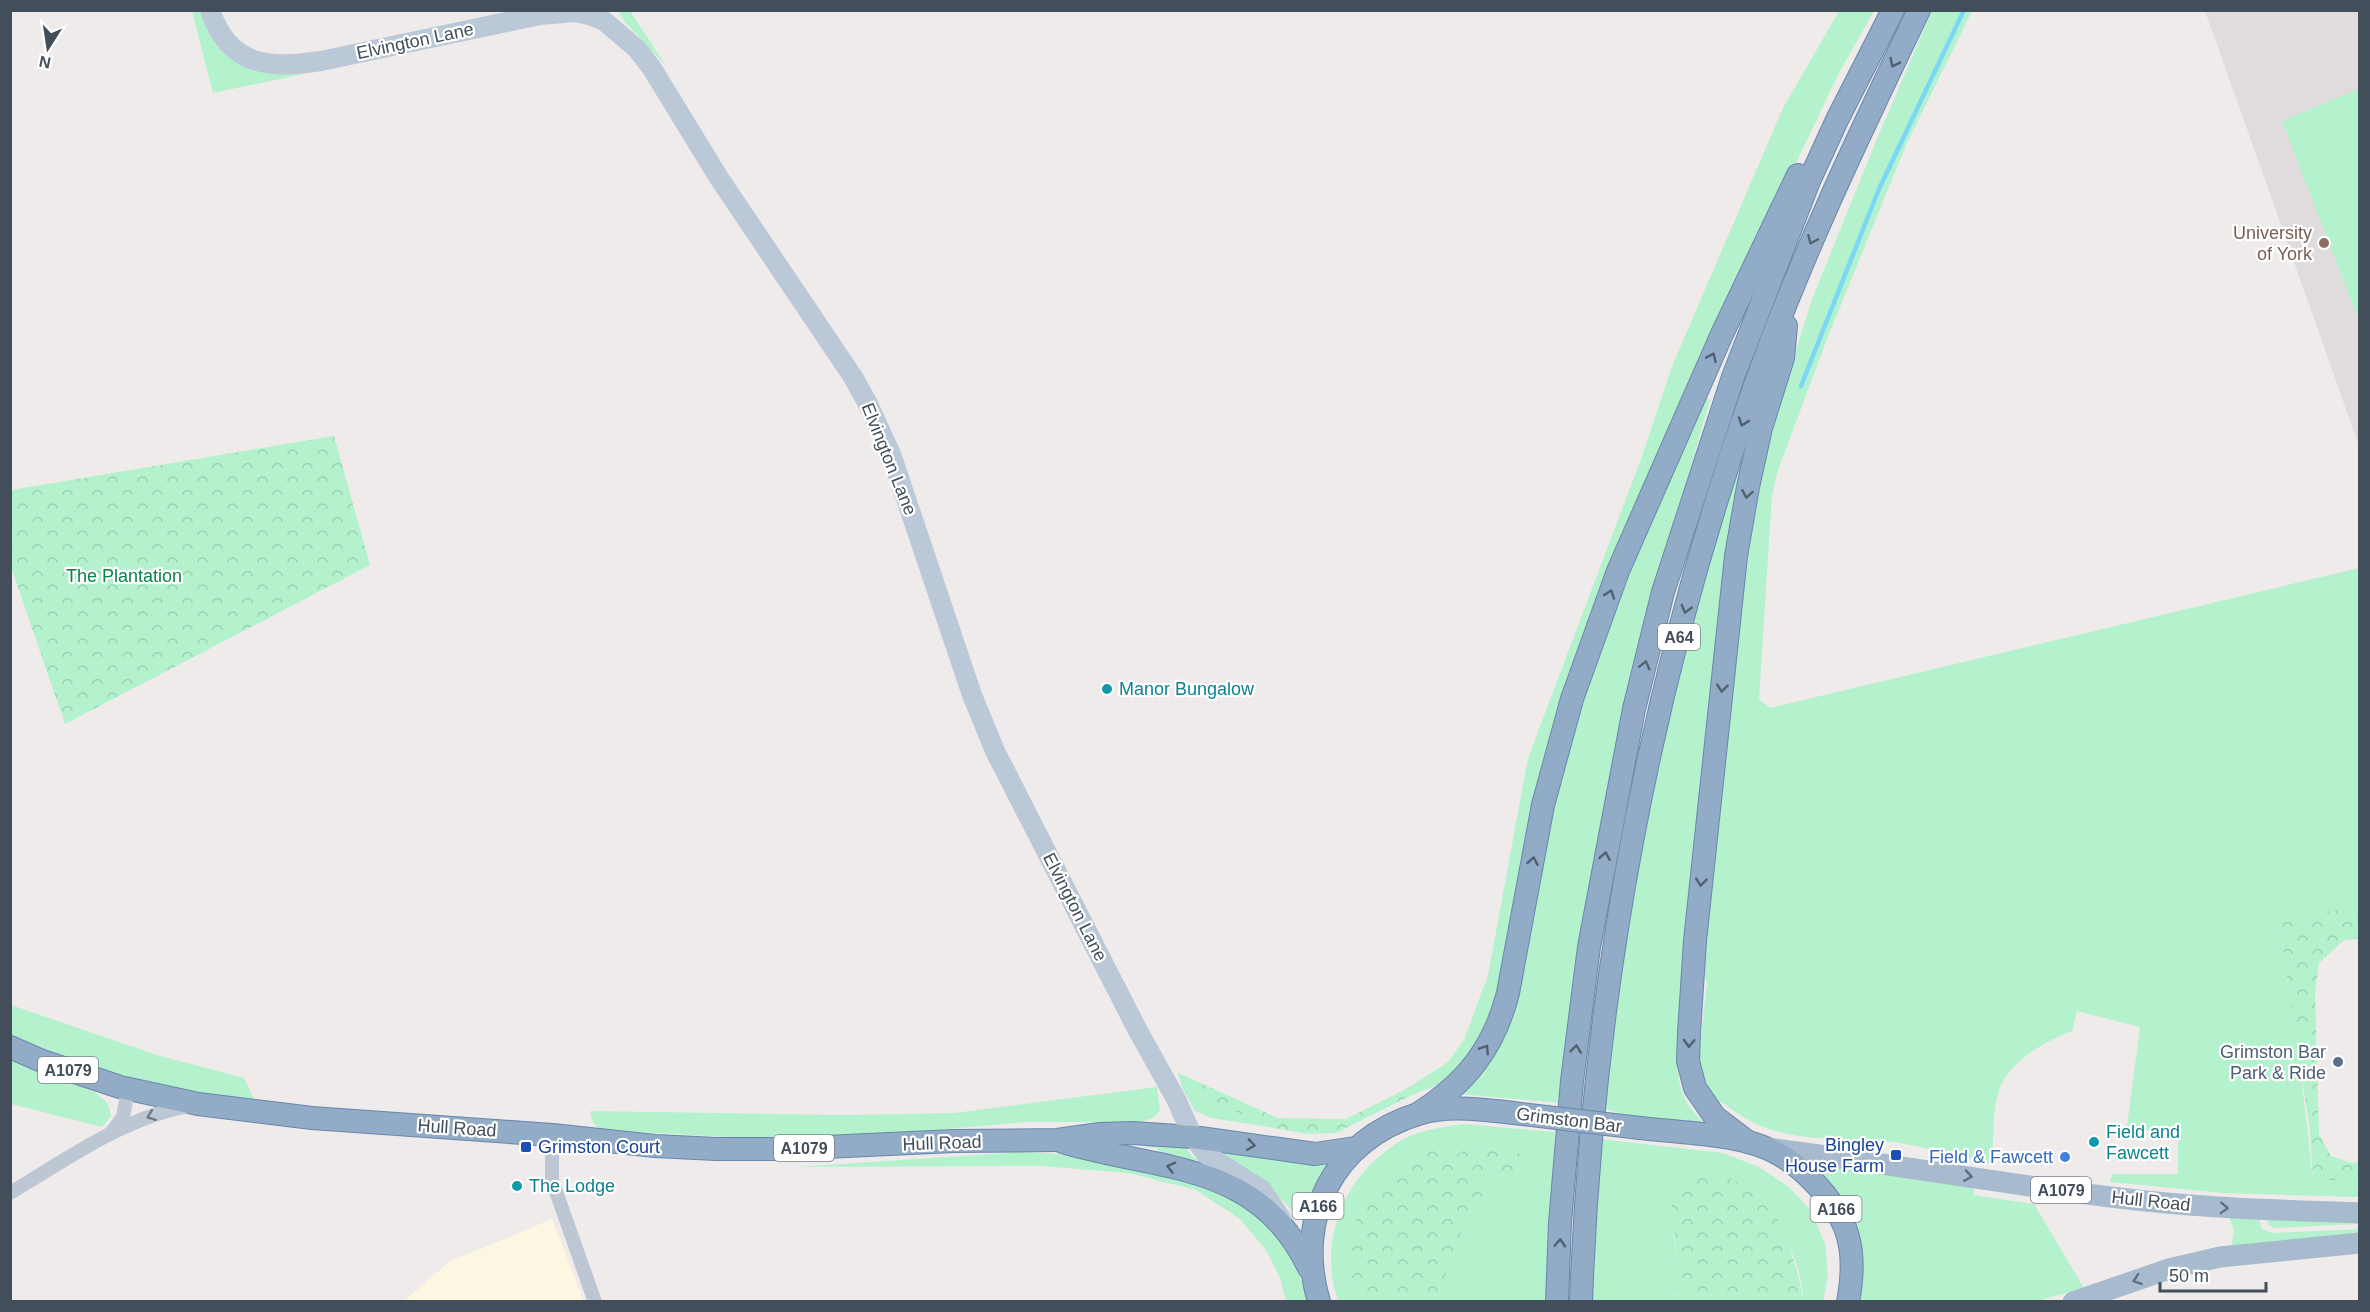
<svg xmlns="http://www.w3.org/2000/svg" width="2370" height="1312" font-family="Helvetica,sans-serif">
<defs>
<pattern id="forest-crowns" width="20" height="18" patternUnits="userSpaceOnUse" patternTransform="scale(1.5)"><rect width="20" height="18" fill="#b3f2cd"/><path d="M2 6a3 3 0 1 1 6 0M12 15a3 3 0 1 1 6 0" fill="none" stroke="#9bd1b2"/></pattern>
</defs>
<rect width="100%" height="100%" fill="#efebeb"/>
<path fill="#fdf6e0" d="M552,1219l32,82h-180l45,-39z"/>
<path fill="#e0dcdd" d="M2205,11h154v435l-124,-351z"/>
<g fill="#b3f2cd">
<path d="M192,11h12l63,61 37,2 -91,19z"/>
<path d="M618,11h12l36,55 -41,-44z"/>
<path d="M1839,11h35l-35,62 -156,327 -59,134 -123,454c-11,32 -23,65 -49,88 -11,9 -30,14 -42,20l-4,-7 42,-27 17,-24 23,-63 40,-217 113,-299 31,-93 111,-258z"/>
<path d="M1932,11h40l-66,134 -79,194 -49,131 -6,26 -13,203 11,9 589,-140v336l-80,20 21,140 13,116h46v15l-3,2 -134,-4 -112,-11 2,-8h66v-37l-51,-11 13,-99 -63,-16 -5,20c-28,11 -65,31 -74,62 -6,22 -4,48 -6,71 -35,-8 -72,-19 -108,-23 -63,-5 -109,5 -162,-39l-5,1 -14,-22 -4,-26 8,-72 -8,-32 54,-445 22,-88 37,-119 67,-165z"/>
<path d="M2359,89v232l-77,-200z"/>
<path d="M1701,396l9,4 -41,143 -109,560 -101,-9 33,-37 67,-276 41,-143z"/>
<path d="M1752,419l-75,644c2,29 8,42 29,62l-67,-4 -35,-13 12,-105 19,-124 27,-138 52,-194z"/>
<path d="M11,1005l146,50 87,23 13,28 -84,-17 -88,-24 -74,-26z"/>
<path d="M11,1059l84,33 13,12 3,12 -9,11 -91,-23z"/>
<path d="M1157,1087l3,24 -8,7 -10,4h-117l-121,11 -121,7 -183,-10 -7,-7 -3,-12 252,4 112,-2z"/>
<path d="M1182,1087l87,40 -58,-9 -16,-7z"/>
<path d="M1464,1124l91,8 -7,169h-85l-19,-19 4,-17 17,-15 -4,-16 22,-34 4,-21 8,-5 19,4 -7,-36 -24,5 -15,-4 -7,10 -17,2 -19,-7 -74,100 4,17 -5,18 3,18h-15c-22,-64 10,-132 68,-163 17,-9 39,-11 58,-14z"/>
<path d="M1600,1139l123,14 36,14 31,21 22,24 13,32 3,31 -5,26h-21c4,-29 -21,-71 -33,-97l-96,27 5,39 -2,31 -84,1z"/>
<path d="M1146,1145l39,2 7,9 21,10 -56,-11 1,-7 -13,-1z"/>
<path d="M1215,1150l86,13 29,1 -26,59 -19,-20 -19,-17z"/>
<path d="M1020,1152l75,4 142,37 62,68 11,40h-24l-6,-23 -14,-28 -26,-31 -44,-29 -68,-17 -87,-7 -245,1z"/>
<path d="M1815,1164l159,24v7l60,9 50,84 -47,13h-185l6,-28 -46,-103z"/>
<path d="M2229,1216l30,3 3,10 10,4 87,-4v6l-128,14 3,-18z"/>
<path d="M2266,1219l93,1v4l-85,4 -4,-2z"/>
</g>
<g fill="url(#forest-crowns)">
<path d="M334,436l36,129 -305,159 -54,-157v-77z"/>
<path d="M2359,904v35l-15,1 -25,23 -4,28 4,143 12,22 21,7 7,-1v18h-46l-3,-48 -31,-209z"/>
<path d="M1178,1073l100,45 68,1 60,-30 4,7 -74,37 -28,1 -39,-7 -87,-40z"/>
<path d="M1507,1142l13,12 3,14 -9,10 -19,-4 -8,5 -4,21 -22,34 4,16 -17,15 -4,17 19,19h-110l-3,-18 5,-18 -4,-17 6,-32 12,-23 34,-32 22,-13 19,7 17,-2 7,-10 15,4z"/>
<path d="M1707,1167c20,11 43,20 60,35 13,11 37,82 35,99h-126l2,-31 -7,-63 12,-24z"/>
</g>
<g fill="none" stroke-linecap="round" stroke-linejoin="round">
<path stroke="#7bd8f4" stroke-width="4.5" d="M1801,386l78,-197 85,-179"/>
<g stroke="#6887ac" stroke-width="24">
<g id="trunk">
<path d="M10,1047l32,14 78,26 78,17 114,14 240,17 103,11 61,3h66l172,-8 103,-1 43,-6 32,-1 61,4 122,17 40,-6"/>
<path d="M1419,1113c47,-30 75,-65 89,-120l35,-188 29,-106 46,-128 104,-237 76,-159"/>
<path d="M1640,1128c34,4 87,6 118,17 21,7 39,20 54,35 37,38 46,69 36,122"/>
<path d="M1063,1142c98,30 195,18 246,126"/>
<path d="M1748,1142l-33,-25 -20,-29 -7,-27 1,-28 6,-92 41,-385 12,-69 13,-59 22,-70 3,-32"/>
<path d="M1319,1302c-25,-85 15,-162 99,-188 28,-9 59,-5 87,-2"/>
<path d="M1557,1302l3,-79 12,-142 17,-134 45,-238 29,-117 70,-215 76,-196 28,-61 56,-110"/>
<path d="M1581,1302c11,-311 69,-621 173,-914 46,-130 105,-253 165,-378"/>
</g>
</g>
<g stroke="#bcc7d3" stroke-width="14">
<path d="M111,1133l12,-16 5,-28"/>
<path d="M552,1135v45l43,122"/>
<path d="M10,1193c56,-33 113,-75 178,-87"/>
</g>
<path stroke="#bbc8d7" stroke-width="20" d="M210,10c19,57 60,59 111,51l219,-46 35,-3 14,3 14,5 34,29 14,18 68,111 134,199 14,25 24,52 81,241 23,56 142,278 39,70 17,38 14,18 55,35 19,28"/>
<g stroke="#a7bace" stroke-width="21">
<path d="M1768,1148c118,15 234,36 351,50 80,10 160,12 241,15"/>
<path d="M2073,1302l96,-33 51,-12 140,-14"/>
</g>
<use href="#trunk" stroke="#92abc7" stroke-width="22"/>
<g stroke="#6887ac" stroke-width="24" stroke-linecap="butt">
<path id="trunk-bridge" d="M1505,1112l135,16"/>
</g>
<use href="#trunk-bridge" stroke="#92abc7" stroke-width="22"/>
</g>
<defs><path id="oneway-chevron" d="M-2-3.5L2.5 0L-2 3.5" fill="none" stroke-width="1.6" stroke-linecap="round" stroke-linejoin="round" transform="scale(1.5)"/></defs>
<g stroke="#526170">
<use href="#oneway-chevron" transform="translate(1894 63) rotate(116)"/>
<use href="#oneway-chevron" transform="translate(1812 240) rotate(113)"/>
<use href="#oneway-chevron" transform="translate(1712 357) rotate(-66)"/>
<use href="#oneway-chevron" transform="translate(1743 422) rotate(109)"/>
<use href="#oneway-chevron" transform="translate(1747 494) rotate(100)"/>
<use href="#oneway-chevron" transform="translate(1610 594) rotate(-70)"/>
<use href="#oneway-chevron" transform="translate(1686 609) rotate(105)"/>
<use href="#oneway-chevron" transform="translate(1645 665) rotate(-76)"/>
<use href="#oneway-chevron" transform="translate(1722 688) rotate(96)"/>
<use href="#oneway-chevron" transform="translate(1605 856) rotate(-80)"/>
<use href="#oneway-chevron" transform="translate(1533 861) rotate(-80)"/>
<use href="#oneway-chevron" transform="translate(1701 882) rotate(96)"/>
<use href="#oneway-chevron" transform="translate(1689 1043) rotate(92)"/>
<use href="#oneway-chevron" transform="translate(1485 1049) rotate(-57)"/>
<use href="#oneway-chevron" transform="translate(1576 1049) rotate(-83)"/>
<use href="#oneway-chevron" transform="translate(1251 1145) rotate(8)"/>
<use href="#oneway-chevron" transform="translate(1171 1167) rotate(-165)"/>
<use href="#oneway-chevron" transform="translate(1560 1243) rotate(-87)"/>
</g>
<use stroke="#6d7884" href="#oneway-chevron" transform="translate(151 1116) rotate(159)"/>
<g stroke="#606e7d">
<use href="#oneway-chevron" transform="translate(1968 1176) rotate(9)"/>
<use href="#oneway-chevron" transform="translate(2224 1208) rotate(2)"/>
<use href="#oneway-chevron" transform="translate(2137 1280) rotate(161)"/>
</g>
<circle fill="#8d6e63" stroke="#fff" stroke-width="2" cx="2324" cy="243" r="6"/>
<g fill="#0f9aa8" stroke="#fff" stroke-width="2">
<circle cx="1107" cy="689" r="6"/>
<circle cx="2094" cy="1142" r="6"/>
<circle cx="517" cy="1186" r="6"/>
</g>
<circle fill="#5c6f8a" stroke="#fff" stroke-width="2" cx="2338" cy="1062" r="6"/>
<g fill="#1a4fb4" stroke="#fff" stroke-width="2">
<rect x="520" y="1141" width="12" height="12" rx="3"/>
<rect x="1890" y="1149" width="12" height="12" rx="3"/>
</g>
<circle fill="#3f7fe0" stroke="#fff" stroke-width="2" cx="2065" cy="1157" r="6"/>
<g text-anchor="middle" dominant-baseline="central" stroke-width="4.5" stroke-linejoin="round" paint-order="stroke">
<g fill="#fff" stroke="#7b838c" stroke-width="1.5">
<rect x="1658" y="624" width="42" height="26" rx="4.5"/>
<rect x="38" y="1057" width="60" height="26" rx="4.5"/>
<rect x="774" y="1135" width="60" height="26" rx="4.5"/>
<rect x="2031" y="1177" width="60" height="26" rx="4.5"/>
<rect x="1292.5" y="1193" width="51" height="26" rx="4.5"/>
<rect x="1810.5" y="1196" width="51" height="26" rx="4.5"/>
</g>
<g font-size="16" font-weight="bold" fill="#424e5a">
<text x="1679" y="637">A64</text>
<text x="68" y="1070">A1079</text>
<text x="804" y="1148">A1079</text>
<text x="2061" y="1190">A1079</text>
<text x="1318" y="1206">A166</text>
<text x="1836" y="1209">A166</text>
</g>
<g font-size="18" fill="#424e5a" stroke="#fff">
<text transform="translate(415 41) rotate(-12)">Elvington Lane</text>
<text transform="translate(889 459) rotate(68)">Elvington Lane</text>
<text transform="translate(1075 907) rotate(63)">Elvington Lane</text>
<text transform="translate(1569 1120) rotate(7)">Grimston Bar</text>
<text transform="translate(457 1128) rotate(4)">Hull Road</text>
<text transform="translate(942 1143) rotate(-2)">Hull Road</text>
<text transform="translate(2151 1201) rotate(6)">Hull Road</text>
</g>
<g font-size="18" fill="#785e54" stroke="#fff" text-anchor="end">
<text x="2312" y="233">University<tspan x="2312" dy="21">of York</tspan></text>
</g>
<g font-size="18" fill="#0d814a" stroke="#fff">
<text x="124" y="576">The Plantation</text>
</g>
<g font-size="18" fill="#0d838f" stroke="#fff" text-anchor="start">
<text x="1119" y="689">Manor Bungalow</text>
<text x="2106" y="1132">Field and<tspan x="2106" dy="21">Fawcett</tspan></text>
<text x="529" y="1186">The Lodge</text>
</g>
<g font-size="18" fill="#4e5e75" stroke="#fff" text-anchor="end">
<text x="2326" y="1052">Grimston Bar<tspan x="2326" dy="21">Park &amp; Ride</tspan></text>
</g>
<g font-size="18" fill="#164399" stroke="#fff" text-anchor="end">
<text x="1884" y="1145">Bingley<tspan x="1884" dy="21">House Farm</tspan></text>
<text x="538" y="1147" text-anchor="start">Grimston Court</text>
</g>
<g font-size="18" fill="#366cbe" stroke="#fff" text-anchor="end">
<text x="2053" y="1157">Field &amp; Fawcett</text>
</g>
</g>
<rect width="2370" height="1312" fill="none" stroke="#424e5a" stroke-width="24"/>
<g transform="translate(48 48) rotate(192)" stroke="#ffffff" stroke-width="4.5" paint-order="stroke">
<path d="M0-4.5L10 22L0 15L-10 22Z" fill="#424e5a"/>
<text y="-9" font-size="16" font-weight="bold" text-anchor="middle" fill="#424e5a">N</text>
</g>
<path d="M2160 1282v9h106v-9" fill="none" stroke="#424e5a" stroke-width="3"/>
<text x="2169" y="1282" font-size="18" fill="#424e5a" stroke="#ffffff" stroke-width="4.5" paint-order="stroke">50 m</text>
</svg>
